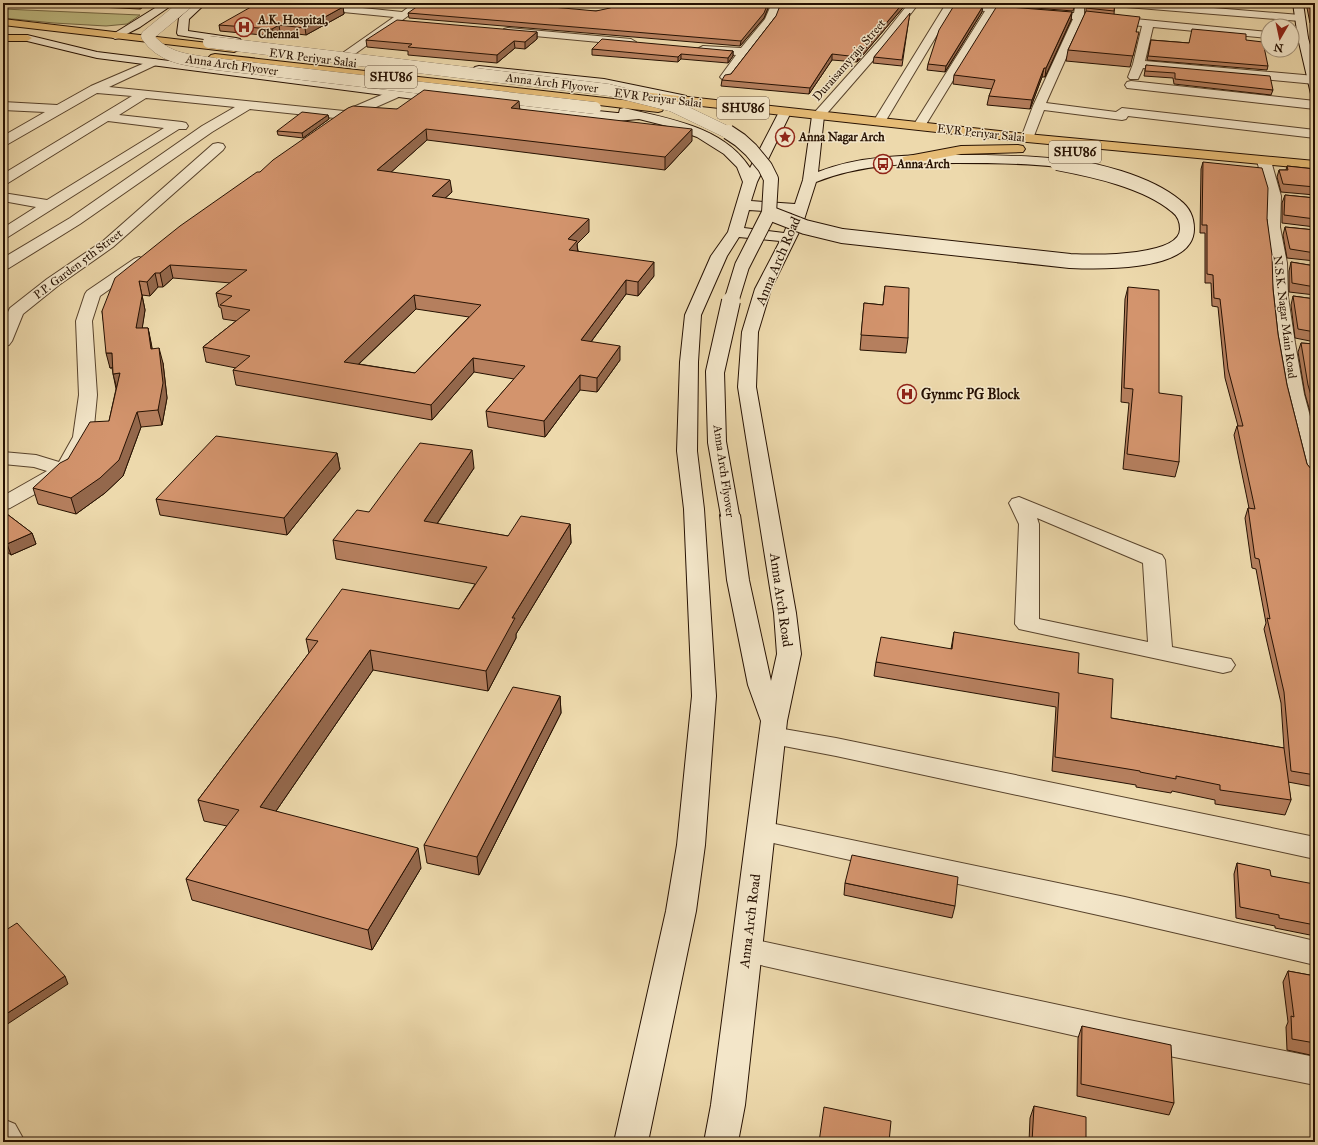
<svg xmlns="http://www.w3.org/2000/svg" width="1318" height="1145" font-family="'IM FELL Great Primer',serif">
<rect width="100%" height="100%" fill="#edd9ac"/>
<filter id="stains"><feTurbulence type="fractalNoise" baseFrequency=".005" numOctaves="4"/><feColorMatrix values="0 0 0 0 .2 0 0 0 0 .09 0 0 0 0 .02 0 0 0 .5 -.17"/></filter>
<radialGradient id="worn" r=".72"><stop offset=".6" stop-color="#630" stop-opacity="0"/><stop offset="1" stop-color="#630" stop-opacity=".3"/></radialGradient>
<path fill="#c0bd84" stroke="#736743" d="M3,9l137,6 -13,9 -21,2 -52,-3 -51,-5z"/>
<g fill="none" stroke-linecap="round" stroke-linejoin="round">
<g stroke="#58432c" stroke-width="2">
<g id="street">
<path d="M277,3h36l89,9 12,-9h12l-74,53 -4,1 -6,-3 2,-2 50,-35 -112,-11z"/>
<path d="M772,3h10l-7,17 -45,59h-8l-2,-2 16,-22 -33,-3 -6,-3 6,-3 38,2 24,-29z"/>
<path d="M909,3h10l-30,39 -67,77h-8l-2,-3 2,-3 67,-75z"/>
<path d="M928,3h38l23,2 4,-1 4,2 77,7 2,-10h8v11l184,18v6l-115,-11 -8,34 170,15v8l-172,-16 -5,11h-8l-2,-2 5,-13 9,-38 -59,-6 -37,83 70,9 6,-4 193,22v8l-187,-22 -2,3 -4,1 -78,-10 -12,31h-10l-1,-3 12,-32 40,-87 -78,-7 -70,114 -2,3h-8l-2,-3 72,-115 -32,-3 -68,114 -2,3h-8l-2,-3 71,-115 -15,-2z"/>
<path d="M1109,3h43l148,12 5,3 -5,3 -186,-15z"/>
<path d="M508,28l123,11 5,3 -5,3 -127,-12 -1,-2 1,-2z"/>
<path d="M1292,34l15,2 1,2 -5,3 -11,-1z"/>
<path d="M154,59l4,1 2,2 -2,2 -49,23 235,24 49,-21h8l2,3 -2,3 -61,27 -4,-1 -2,-3 1,-1 -85,-9 -38,23 -132,92 -71,44 -6,2v-12l67,-40 132,-92 33,-19 -89,-9 -27,17 63,7 4,1 2,3 -2,3h-7l-171,108 -5,1v-10l33,-21 -33,-6v-8l44,7 117,-72 -56,-7 -100,62 -5,1v-10l129,-78 -35,-3 -89,51 -5,1v-9l42,-24 -42,-2v-8l54,3 34,-19z"/>
<path d="M1131,81l184,20v8l-188,-21 -2,-3 2,-3z"/>
<path d="M218,143l5,1 2,3 -2,3 -110,97 -54,38 -36,29 -11,27 -3,4 -6,1v-24l7,-14 37,-29 56,-38 110,-97z"/>
<path d="M1264,157l5,1 2,3 10,35 -1,31 7,36 1,34 7,46 9,51 11,41v44l-7,-2 -3,-4 -19,-79 -9,-51 -5,-46 -1,-34 -5,-36 1,-31 -10,-35 2,-3z"/>
<path d="M139,257l5,2 3,3 -3,3 -44,31 -8,25 5,74 -4,42 -22,37 -61,34 -7,2v-14l44,-25 -13,-4 -31,-3v-12l33,3 23,7 14,-25 6,-42 -3,-74 9,-27 2,-3 47,-32z"/>
<path d="M1019,497l143,58 3,5 7,87 59,12 4,6 -4,6 -8,2 -204,-44 -4,-5 4,-100 -10,-21 3,-4zM1037,518l106,45 5,79 -109,-23v-95z"/>
<path d="M772,727l64,11 479,99v22l-479,-103 -73,-14 -4,-6 4,-6z"/>
<path d="M761,821l364,76 190,44v24l-190,-44 -374,-83 -4,-7 4,-7z"/>
<path d="M747,938l382,82 186,37v28l-186,-37 -382,-86 -11,-3 -4,-9 4,-9z"/>
<path d="M3,1119l12,5 10,18h-22z"/>
</g>
</g>
<g stroke="#261102" stroke-width="2">
<g id="secondary">
<path d="M163,3h12l-35,24 -21,11 -4,1 -5,-3z"/>
<path d="M195,3h11l-17,16 -1,12 48,7 4,1 1,2 -1,2 -4,1 -58,-9 -1,-2 2,-15z"/>
<path d="M1293,3h10l5,35 7,24v33l-4,-1 -13,-56z"/>
<path d="M27,35l70,17 348,43 4,1 2,3 -2,3 -4,1 -348,-45 -74,-18 -1,-2z"/>
<path d="M479,66l125,13 78,16 4,1 2,3 -2,3 -4,1 -78,-16 -129,-16 -2,-2 2,-2z"/>
<path d="M490,100l127,13h2l1,-4 4,-1c45,11 99,18 126,60l29,-56 2,-3h8l2,3 -34,70 -6,19 44,3 8,-24 9,-64 2,-3h8l2,3 -6,56c42,-17 91,-17 135,-17 35,0 70,0 104,4l5,1 2,3 -2,3 -5,1c-33,-4 -67,-4 -100,-4 -48,0 -96,1 -141,19l-14,44 -31,63 -13,43 -2,55 40,226 5,41 -14,67 -42,384 -7,37h-34l7,-37 50,-384 -13,-36 -21,-105 -7,-65 3,-4 7,-2 7,2 3,4 9,65 22,101 6,-27 -3,-41 -36,-226 4,-55 13,-43 25,-48 -41,-4 -12,19 -26,59 -3,47 -1,89 7,58 12,187 -11,149 -9,66 -48,231h-34l52,-231 11,-66 15,-149 -8,-187 -7,-58 3,-89 5,-47 26,-59 17,-24 15,-50 -6,-15 -13,-13 -27,-17 -30,-11 -28,-7 -22,2 -131,-14 -2,-3 2,-3zM749,210l43,3 -8,20 -40,-5z"/>
</g>
</g>
<g stroke="#261102" stroke-width="2">
<g id="primary">
<path d="M3,19l231,27 6,3 -6,3 -231,-27z"/>
<path d="M3,35h24l5,3 -5,3h-24z"/>
<path d="M215,54l443,50 4,1 2,3 -2,3 -4,1 -447,-53 -2,-2 2,-2z"/>
<path d="M642,92l385,42 288,27v8l-288,-27 -389,-43 -2,-3 2,-3z"/>
<path d="M1018,145l5,1 2,3 -2,3 -62,2 -53,10 -5,-1 -2,-3 2,-3 5,-1 53,-10z"/>
</g>
</g>
<use href="#street" fill="#f3e6c9" fill-rule="evenodd"/>
<use href="#secondary" fill="#f3e6c9" fill-rule="evenodd"/>
<use href="#primary" fill="#e6bc76" fill-rule="evenodd"/>
<g stroke="#261102" stroke-width="12" stroke-linecap="butt">
<g id="secondary-bridge-far2">
<path d="M187,3l-40,33c16,23 42,24 68,28l380,44"/>
<path d="M209,42l400,48 64,16 56,27"/>
</g>
</g>
<g stroke="#261102" stroke-width="16" stroke-linecap="butt">
<g id="secondary-bridge-far1">
<path d="M728,132l12,8 11,10 14,17 6,12 -2,34 -27,53 -11,36"/>
<path d="M769,213l36,14 37,9 228,25c24,1 117,4 117,-32 0,-9 -3,-17 -11,-23 -30,-25 -82,-36 -119,-43"/>
</g>
</g>
<g stroke="#261102" stroke-width="20" stroke-linecap="butt">
<path id="secondary-bridge" d="M730,515l-13,-73 -2,-70 16,-71"/>
</g>
<use href="#secondary-bridge-far2" stroke="#f3e6c9" stroke-width="12"/>
<use href="#secondary-bridge-far1" stroke="#f3e6c9" stroke-width="14"/>
<use href="#secondary-bridge" stroke="#f3e6c9" stroke-width="18"/>
</g>
<g fill="#b57f5e" stroke="#261102" fill-rule="evenodd">
<path d="M16,3h134l-10,6z"/>
<path d="M328,3h35l-6,3z"/>
<path d="M549,3h59l-12,4z"/>
<path d="M666,3h104l-6,15 -24,28 -331,-28 -1,-5 188,-2 68,-6z"/>
<path d="M907,3l-50,59 -25,-2 -23,34 -88,-8 1,-6 9,-6 45,-58z"/>
<path d="M994,3h81l-2,8 -76,-6z"/>
<path d="M1086,3h29l-1,11 23,18 -1,11 -6,24 -64,-6 2,-11 18,-38z"/>
<path d="M1306,3h9v22l-5,-2z"/>
<path d="M343,7l1,7 -38,21 -26,-3 -7,4 -53,-5 -1,-6z"/>
<path d="M982,12l-37,60 -18,-2 1,-6z"/>
<path d="M1072,12l-1,8 -26,57h-3l-12,32 -43,-4 2,-9 3,-7 -39,-5 1,-9z"/>
<path d="M909,18l-7,48 -29,-3 1,-6z"/>
<path d="M1314,26h1v33l-2,-9 2,-5 -3,-13z"/>
<path d="M537,32v7l-12,10 -10,-1 -18,15 -89,-8v-4l-41,-4 -1,-7z"/>
<path d="M1151,40l38,3 57,-3 22,26 -1,4 -120,-10z"/>
<path d="M592,49l141,2v5l-5,7 -47,-4 -3,3 -86,-7z"/>
<path d="M1146,65l127,25 -2,5 -97,-11 -1,-6 -29,-2z"/>
<path d="M397,109h122l173,32 -27,29 -238,-30 -36,32 61,20 -7,6 144,34 -12,12 1,7 76,25 -16,20 -12,-2 -35,48 29,18 -23,32 -17,-2 -35,47 -57,-10 -2,-16 28,-32 -40,-7 -42,48 -196,-35 -3,-15 3,-2 -30,-6 -3,-15 33,-26 -13,-2 -2,-11 -2,-1 -3,-14 15,-10 -58,-5 -10,9h-5l-8,9 -8,-1 3,15 -3,18h6l4,21 11,14 4,35 -5,27 -21,2 -18,49 -18,17 -29,21 -38,-10 -5,-16 35,-29 41,-38 7,-32 -4,-21h-2l-8,-57 158,-139zM416,309l53,8 -54,56 -56,-9z"/>
<path d="M328,115l1,4 -26,19 -25,-3 -1,-4z"/>
<path d="M1203,162l64,57 6,70 5,45 9,51 20,79 4,5 4,1v317l-27,-5 3,18 -6,15 -70,-11v-4l-43,-9 -1,2 -35,-6v-2l-84,-14 4,-64 -182,-31 2,-14 75,-13 3,-17 124,41 33,45 173,30 -3,-45 -17,-74 2,-6 -10,-54 -4,-1 -7,-50 3,-10h1l-15,-73 3,-9h1l-13,-48 -7,-71 -6,-1 -1,-23h-6v-50h-5l1,-64z"/>
<path d="M1287,166l28,3v26l-34,-3 -4,-15 2,-7h7z"/>
<path d="M1285,195l30,3v29l-33,-4v-20z"/>
<path d="M1285,227l30,3v31l-28,-3 -4,-23z"/>
<path d="M1291,262l24,4v29l-26,-3v-21z"/>
<path d="M885,286l23,52 -2,15 -46,-3 4,-47 19,2z"/>
<path d="M1128,287l51,175 -4,15 -52,-8 6,-66 -8,-1 4,-103z"/>
<path d="M1293,296l22,3v43l-20,-4 -4,-33z"/>
<path d="M1301,343l14,1v85l-10,-35 -7,-42z"/>
<path d="M337,453l3,16 -53,66 -127,-20 -4,-16z"/>
<path d="M474,468l-37,56 71,12 62,-12 1,19 -55,91v4l-28,53 -115,-21 -97,141 145,57 -49,82 -180,-50 -6,-21 41,-53 -23,-5 -6,-21 111,-147 -3,-14 153,-30 16,-25 -139,-25 -3,-19 36,-28z"/>
<path d="M3,511l29,22 4,11 -25,11 -8,-6z"/>
<path d="M560,696l1,17 -82,162 -52,-12 -3,-18z"/>
<path d="M1237,863l34,13 44,12v48l-40,-8v-2l-39,-8 -2,-44z"/>
<path d="M845,883l110,23 -3,12 -108,-23z"/>
<path d="M1288,971l27,5v80l-28,-6 -1,-23 2,-5 -5,-40z"/>
<path d="M1082,1026l92,77 -5,12 -92,-19 1,-58z"/>
<path d="M1034,1106l52,36h-57l1,-24z"/>
</g>
<g fill="#94684c" stroke="#261102">
<path d="M139,3h11l-10,6z"/>
<path d="M357,3h6l-6,3z"/>
<path d="M596,3h12l-12,4z"/>
<path d="M768,3h2l-6,15 -24,28 1,-5z"/>
<path d="M903,3h4l-50,59 1,-5z"/>
<path d="M983,6l-1,6 -37,60 1,-6z"/>
<path d="M343,7l1,7 -38,21 -1,-7z"/>
<path d="M1072,12l-1,8 -26,57 1,-9z"/>
<path d="M279,25l1,7 -7,4 -1,-7z"/>
<path d="M537,32v7l-12,10v-7z"/>
<path d="M514,41l1,7 -18,15v-8z"/>
<path d="M733,51v5l-5,7v-5z"/>
<path d="M681,54v5l-3,3v-5z"/>
<path d="M832,54v6l-23,34 1,-6z"/>
<path d="M1044,68l-2,9 -12,32 2,-9z"/>
<path d="M519,101l1,11 -9,-4z"/>
<path d="M328,115l1,4 -26,19 -1,-5z"/>
<path d="M426,129l1,11 -48,43 -2,-13z"/>
<path d="M692,129v12l-27,29v-13z"/>
<path d="M450,180l2,12 -19,17 -1,-13z"/>
<path d="M589,219v13l-12,12 1,10 -9,9 -1,-24z"/>
<path d="M654,262v14l-16,20v-14z"/>
<path d="M170,265l3,13 -10,9 -3,-14z"/>
<path d="M155,273l3,14 -8,9 -3,-14z"/>
<path d="M626,280v14l-44,60 -1,-14z"/>
<path d="M139,281l6,29 -5,33 -4,-15z"/>
<path d="M414,295l2,14 -70,67 -2,-14z"/>
<path d="M148,328l3,14 4,22 -4,-15z"/>
<path d="M620,346v14l-23,32v-14z"/>
<path d="M159,348l4,15 4,35 -5,27 -4,-15z"/>
<path d="M106,353h6l3,14 -5,1z"/>
<path d="M473,358l1,14 -42,48 -1,-15z"/>
<path d="M120,373l-3,16 -4,-15z"/>
<path d="M580,375v15l-35,47 -1,-16z"/>
<path d="M137,412l4,15 -18,49 -18,17 -29,21 -5,-16z"/>
<path d="M472,450l2,18 -48,72 -2,-19z"/>
<path d="M337,453l3,16 -53,66 -3,-17z"/>
<path d="M570,524l1,19 -55,91v4l-28,53 -2,-20 26,-53z"/>
<path d="M32,533l4,11 -25,11 -4,-11z"/>
<path d="M370,650l3,20 -108,157 -5,-20z"/>
<path d="M560,696l1,17 -82,162 -2,-18z"/>
<path d="M418,848l3,20 -49,82 -4,-20z"/>
<path d="M65,976l3,8 -65,43v-11z"/>
</g>
<g fill="#d3946d" stroke="#261102" fill-rule="evenodd">
<path d="M258,3h42l43,4 -38,21 -26,-3 -7,4 -53,-4z"/>
<path d="M422,3h86l88,8 14,-3 11,-5h11l32,2 3,-2h101l-4,10 -23,28 -333,-28z"/>
<path d="M781,3h122l-45,54 -26,-3 -22,34 -88,-8 3,-5 6,-1 45,-58z"/>
<path d="M1033,3h41v4z"/>
<path d="M1086,3h29l-1,8 -28,-3z"/>
<path d="M1309,3h6v15l-3,-1z"/>
<path d="M955,4l28,2 -37,60 -18,-2 11,-34z"/>
<path d="M997,6l75,6 -26,56h-2l-12,32 -43,-4 6,-16 -41,-5z"/>
<path d="M1086,11l54,6 -4,15h3l-6,24 -65,-6z"/>
<path d="M910,13l-8,47 -28,-3z"/>
<path d="M397,20l140,12 -12,10 -11,-1 -17,14 -89,-8 4,-3 -46,-4z"/>
<path d="M1192,29l54,5v6l17,2 5,24 -120,-10 3,-16 38,3z"/>
<path d="M602,39l131,12 -5,7 -47,-4 -3,3 -86,-8z"/>
<path d="M1146,65l124,11 3,14 -98,-11v-6l-30,-2z"/>
<path d="M424,90l95,11 -8,7 181,21 -27,28 -239,-28 -49,41 73,10 -18,16 157,23 -21,20 9,2 -8,9 85,12 -16,20 -12,-2 -45,60 39,6 -23,32 -17,-3 -36,46 -58,-10 39,-45 -52,-8 -42,47 -198,-35 17,-14 -47,-9 47,-37 -30,-5 12,-9 -16,-3 31,-23 -77,-5 -10,8h-5l-8,9 -8,-1 3,15 -6,32h12l3,21 8,-1 4,35 -5,27 -21,2 -18,48 -19,18 -29,20 -38,-10 27,-25 8,-4 22,-37 19,-1 11,-48 -7,1 -1,-21h-6l-4,-42 13,-33 65,-52 77,-54h3l13,-12 75,-52 5,-2 44,3zM414,295l67,10 -66,68 -71,-11z"/>
<path d="M302,112l26,3 -26,18 -25,-2z"/>
<path d="M1203,162l59,6 6,20 -1,31 5,36 1,34 5,45 9,51 20,79 4,5 4,1v305l-24,-4 -7,-79 -17,-74 3,1 -11,-60 -4,-1 -7,-50 7,1 -18,-83h6l-15,-57 -8,-70 -6,-1 -1,-23 -6,-1v-49h-5z"/>
<path d="M1287,166l28,3v18l-32,-3 -4,-14h9z"/>
<path d="M1285,195l30,3v21l-31,-4z"/>
<path d="M1285,227l30,3v23l-25,-4z"/>
<path d="M1291,262l24,4v21l-23,-4z"/>
<path d="M885,286l24,2 -1,50 -47,-3 3,-32 19,2z"/>
<path d="M1128,287l31,3v103l23,3 -3,66 -52,-8 6,-65 -9,-1z"/>
<path d="M1293,296l22,3v33l-17,-3z"/>
<path d="M1301,343l14,1v65l-7,-24z"/>
<path d="M216,436l121,17 -53,65 -128,-19z"/>
<path d="M420,443l52,7 -48,71 84,15 13,-20 49,8 -58,94h3l-29,53 -116,-21 -110,157 158,41 -50,82 -182,-51 53,-69 -41,-10 120,-159 -12,-2 36,-50 117,20 28,-42 -154,-27 24,-30 12,2z"/>
<path d="M3,511l29,22 -25,11 -4,-3z"/>
<path d="M954,632l125,21 -1,20 35,6 -2,39 173,30 7,52 -71,-10v-5l-44,-9v3l-36,-7v-1l-85,-14 4,-64 -183,-31 5,-25 71,12z"/>
<path d="M513,687l47,9 -83,161 -53,-12z"/>
<path d="M852,855l106,22 -3,29 -110,-23z"/>
<path d="M1237,863l33,7 1,6 43,8 1,4v37l-36,-7v-3l-39,-8z"/>
<path d="M17,923l48,53 -62,40v-89l3,3z"/>
<path d="M1288,971l27,5v67l-23,-4 -1,-23 3,1z"/>
<path d="M1082,1026l89,19 3,58 -93,-19z"/>
<path d="M1034,1106l52,11v25h-54z"/>
<path d="M824,1107l67,14 -2,21h-70z"/>
</g>
<defs>
<g id="hospital-ring" transform="scale(1)"><circle r="9.5" fill="#f3e6c9" stroke="#8f2418" stroke-width="1.5"/><path d="M-5-5h3v3.5h4V-5h3V5h-3V1.5h-4V5h-3Z" fill="#8f2418"/></g>
<g id="sight-ring" transform="scale(1)"><circle r="9.5" fill="#f3e6c9" stroke="#8f2418" stroke-width="1.5"/><path d="M0-6L1.8-2.2L6-1.7L2.9 1.2L3.7 5.4L0 3.3L-3.7 5.4L-2.9 1.2L-6-1.7L-1.8-2.2Z" fill="#8f2418"/></g>
<g id="bus-ring" transform="scale(1)"><circle r="9.5" fill="#f3e6c9" stroke="#8f2418" stroke-width="1.5"/><path d="M-5-6H5V4H4V6H2V4H-2V6H-4V4H-5ZM-3.5-4V0h7V-4ZM-3.5 1.2v1.5H-2V1.2ZM2 1.2v1.5H3.5V1.2Z" fill="#8f2418"/></g>
</defs>
<g fill-rule="evenodd">
<use href="#hospital-ring" x="244" y="27"/>
<use href="#sight-ring" x="785" y="137"/>
<use href="#bus-ring" x="883" y="164"/>
<use href="#hospital-ring" x="907" y="394"/>
</g>
<g text-anchor="middle" dominant-baseline="central" stroke-width="3" stroke-linejoin="round" paint-order="stroke">
<g font-size="12" font-weight="bold" fill="#261102" stroke="#f3e6c9" text-anchor="start">
<text x="258" y="20">A.K. Hospital,<tspan x="258" dy="14">Chennai</tspan></text>
<text x="799" y="137">Anna Nagar Arch</text>
<text x="897" y="164">Anna Arch</text>
</g>
<g font-size="12" fill="#261102" stroke="#f3e6c9">
<text transform="translate(313 58) rotate(7)">EVR Periyar Salai</text>
<text transform="translate(849 60) rotate(-49)">Duraisamyraja Street</text>
<text transform="translate(232 65) rotate(8)">Anna Arch Flyover</text>
<text transform="translate(552 83) rotate(7)">Anna Arch Flyover</text>
<text transform="translate(658 98) rotate(7)">EVR Periyar Salai</text>
<text transform="translate(981 133) rotate(6)">EVR Periyar Salai</text>
<text transform="translate(78 264) rotate(-37)">P.P. Garden 5th Street</text>
<text transform="translate(1285 317) rotate(83)">N.S.K. Nagar Main Road</text>
<text transform="translate(724 471) rotate(82)">Anna Arch Flyover</text>
</g>
<g fill="#f3e6c9" stroke="#64513e" stroke-width="1">
<rect x="365" y="66" width="52" height="22" rx="3"/>
<rect x="717" y="97" width="52" height="22" rx="3"/>
<rect x="1049" y="141" width="52" height="22" rx="3"/>
</g>
<g font-size="13" font-weight="bold" fill="#261102">
<text x="391" y="77">SHU86</text>
<text x="743" y="108">SHU86</text>
<text x="1075" y="152">SHU86</text>
</g>
<g font-size="14" fill="#261102" stroke="#f3e6c9">
<text transform="translate(778 261) rotate(-67)">Anna Arch Road</text>
<text transform="translate(781 600) rotate(82)">Anna Arch Road</text>
<text transform="translate(750 921) rotate(-83)">Anna Arch Road</text>
</g>
<g font-size="14" font-weight="bold" fill="#261102" stroke="#f3e6c9" text-anchor="start">
<text x="921" y="394">Gynmc PG Block</text>
</g>
</g>
<rect width="1318" height="1145" fill="none" stroke="#edd9ac" stroke-width="16"/>
<rect x="4" y="4" width="1310" height="1137" fill="none" stroke="#261102" stroke-width="2"/>
<rect x="8" y="8" width="1302" height="1129" fill="none" stroke="#261102"/>
<g transform="translate(1280 38) rotate(189)"><circle r="19" fill="#f3e6c9" stroke="#a19179"/>
<path d="M0-3L7 15L0 10L-7 15Z" fill="#8f2418"/>
<text y="-6" font-size="11" font-weight="bold" text-anchor="middle" fill="#261102">N</text>
</g>
<rect width="100%" height="100%" filter="url(#stains)"/>
<rect width="100%" height="100%" fill="url(#worn)"/>
</svg>
